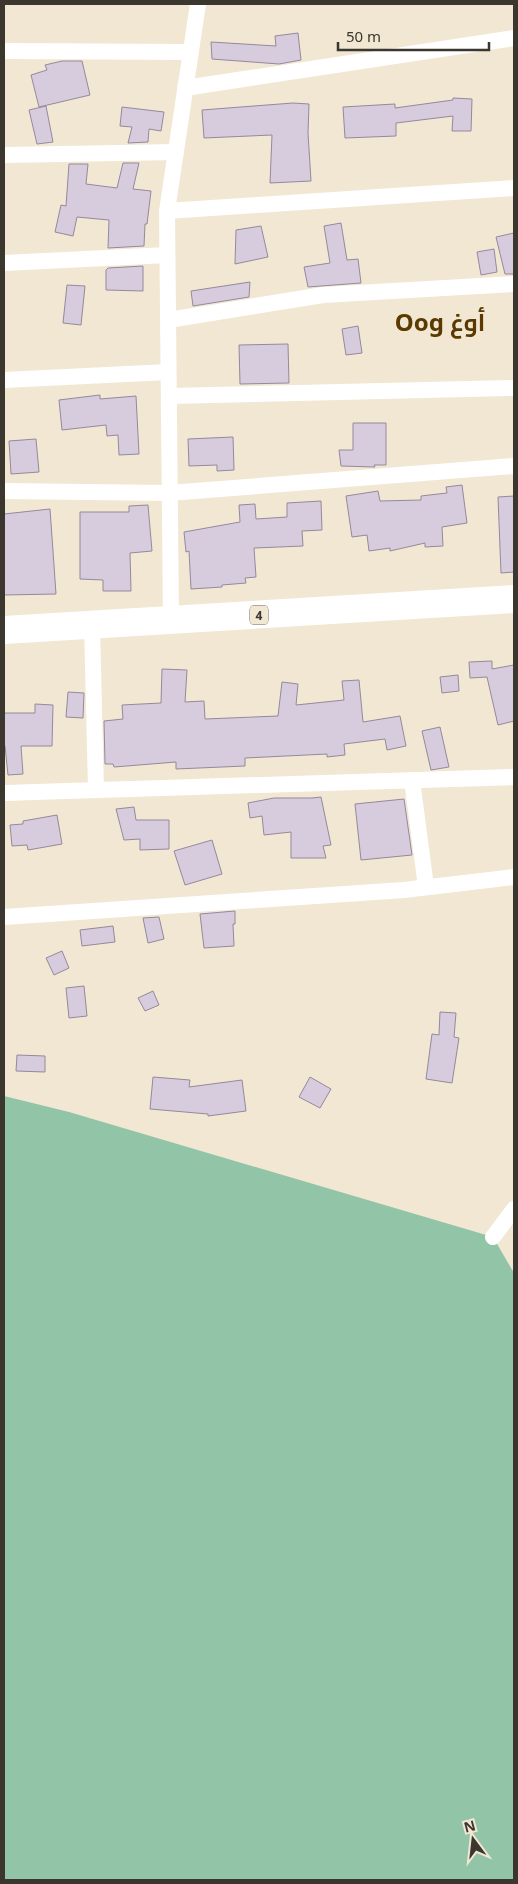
<svg xmlns="http://www.w3.org/2000/svg" width="518" height="1884" font-family="'Noto Sans',Cairo,sans-serif">
<rect width="100%" height="100%" fill="#f1e7d2"/>
<path fill="#92c4a8" d="M4,1096l65,16 424,125 21,36v607h-510z"/>
<g fill="#d7cbde" stroke="#95899b">
<path d="M298,33l3,27 -22,4 -67,-5 -1,-17 65,4 -1,-10z"/>
<path d="M62,61h20l8,34 -51,12 -8,-32 16,-5 -2,-5z"/>
<path d="M453,98l19,1 -1,32h-19l1,-15 -57,7v13l-51,2 -2,-31 52,-3v4l58,-8z"/>
<path d="M293,103l16,1 -1,29 3,48 -41,2 2,-48 -68,3 -2,-28z"/>
<path d="M46,106l7,36 -16,2 -8,-34z"/>
<path d="M122,107l42,5 -3,19 -12,-2 -1,13 -20,1 4,-16 -12,-1z"/>
<path d="M123,163h16l-6,26 18,2 -4,33h-2l-1,22 -36,2 1,-28 -32,-3 -4,19 -18,-4 6,-27 5,1 3,-42h19l-2,20 31,4z"/>
<path d="M341,223l6,37 11,-1 3,24 -53,4 -4,-20 26,-4 -6,-37z"/>
<path d="M261,226l7,31 -33,7 1,-34z"/>
<path d="M514,233v41h-9l-9,-37z"/>
<path d="M494,249l3,23 -16,3 -4,-23z"/>
<path d="M143,266v25l-37,-1v-20l2,-2z"/>
<path d="M250,282l-1,15 -56,9 -2,-15z"/>
<path d="M67,285l18,1 -4,39 -18,-2z"/>
<path d="M358,326l4,27 -16,2 -4,-26z"/>
<path d="M288,344l1,39 -49,1 -1,-39z"/>
<path d="M100,395v4l36,-3 3,58 -20,1 -1,-20 -11,1 -1,-11 -44,5 -3,-30z"/>
<path d="M353,423h33v42h-12l1,2 -34,-1 -2,-16h14z"/>
<path d="M233,437l1,33 -17,1v-6l-28,1 -1,-27z"/>
<path d="M36,439l3,33 -28,2 -2,-33z"/>
<path d="M462,485l5,38 -25,4 1,19 -18,1v-4l-35,8v-3l-21,3 -2,-16 -15,2 -6,-41 32,-5 2,10 41,-1v-4l26,-3 -1,-6z"/>
<path d="M514,496v76l-13,1 -3,-76z"/>
<path d="M321,501l1,29 -20,1 1,15 -49,2 2,29 -11,1 1,5 -24,2v2l-31,2 -2,-38 -3,1 -2,-20 56,-10 -1,-17 16,-1 1,15 31,-2v-14z"/>
<path d="M148,505l4,46 -22,2 1,38h-28v-11l-23,-1v-67h49v-6z"/>
<path d="M50,509l6,85 -52,1v-81z"/>
<path d="M492,661v8l22,-4v56l-16,4 -11,-48 -17,1 -1,-16z"/>
<path d="M162,669l25,1 -2,32 19,-1 1,18 73,-3 4,-34 16,2 -2,21 48,-5 -2,-19 17,-1 4,42 37,-6 6,30 -19,4 -2,-11 -41,5 1,11 -18,2v-3l-82,4v8l-69,3v-7l-62,5 -1,-3h-8l-1,-43 19,-2 -1,-14 39,-2z"/>
<path d="M458,675l1,16 -17,2 -2,-16z"/>
<path d="M68,692l16,1 -1,25 -17,-1z"/>
<path d="M35,704l18,1 -1,41h-31l2,28 -15,1 -3,-29h-1v-33h31z"/>
<path d="M440,727l9,40 -18,3 -9,-39z"/>
<path d="M321,797l10,48 -8,1 3,12h-35v-26l-27,3 -2,-19 -12,2 -2,-15 26,-5h38z"/>
<path d="M404,799l8,56 -51,5 -6,-56z"/>
<path d="M134,807l2,13h33v29l-29,1v-11l-16,1 -8,-31z"/>
<path d="M57,815l5,29 -34,6 -1,-5 -15,1 -2,-21 13,-1v-3z"/>
<path d="M212,840l10,34 -37,11 -11,-34z"/>
<path d="M235,911v13h-2l1,22 -30,2 -4,-34z"/>
<path d="M159,917l5,22 -16,4 -5,-25z"/>
<path d="M113,926l2,16 -33,4 -2,-16z"/>
<path d="M62,951l7,17 -15,7 -8,-17z"/>
<path d="M84,986l3,30 -18,2 -3,-30z"/>
<path d="M153,991l6,14 -14,6 -7,-13z"/>
<path d="M440,1012l16,1 -2,24 5,1 -7,45 -26,-4 6,-45 7,1z"/>
<path d="M17,1055l28,1v16l-29,-1z"/>
<path d="M153,1077l37,3 -1,7 53,-7 4,31 -38,5v-2l-58,-5z"/>
<path d="M310,1077l21,12 -11,19 -21,-11z"/>
</g>
<g fill="none" stroke-linecap="round" stroke-linejoin="round">
<g stroke="#fff" stroke-width="16">
<path d="M4,51l187,1"/>
<path d="M185,88l329,-50"/>
<path d="M4,155l172,-3"/>
<path d="M167,211l347,-23"/>
<path d="M4,263l163,-8"/>
<path d="M168,320l155,-25 191,-11"/>
<path d="M4,380l164,-8"/>
<path d="M169,396l345,-8"/>
<path d="M4,491l165,2 345,-27"/>
<path d="M171,620l-4,-409 31,-207"/>
<path d="M92,625l4,165"/>
<path d="M412,780l14,107"/>
<path d="M4,793l510,-16"/>
<path d="M4,917l400,-27 110,-13"/>
<path d="M493,1237l21,-28"/>
</g>
<path stroke="#fff" stroke-width="28" d="M4,630l510,-31"/>
</g>
<g text-anchor="middle" dominant-baseline="central" stroke-width="4.5" stroke-linejoin="round" paint-order="stroke">
<rect fill="#f1e7d2" stroke="#726c60" stroke-width="1" x="250" y="605.5" width="18" height="19" rx="4"/>
<g font-size="12" font-weight="bold" fill="#3b372f">
<text x="259" y="615">4</text>
</g>
<g font-size="24" font-weight="bold" fill="#5a3a00" stroke="#f1e7d2">
<text x="440" y="321">Oog أوغ</text>
</g>
</g>
<rect width="518" height="1884" fill="none" stroke="#3b372f" stroke-width="10"/>
<g transform="translate(473 1839) rotate(345)" stroke="#f1e7d2" stroke-width="4" paint-order="stroke">
<path d="M0-4L9 19L0 12L-9 19Z" fill="#3b372f"/>
<text y="-8" font-size="14" font-weight="bold" text-anchor="middle" fill="#3b372f">N</text>
</g>
<path d="M338 42v8h151v-8" fill="none" stroke="#3b372f" stroke-width="2.5"/>
<text x="346" y="42" font-size="15" fill="#3b372f" stroke="#f1e7d2" stroke-width="4" paint-order="stroke">50 m</text>
</svg>
